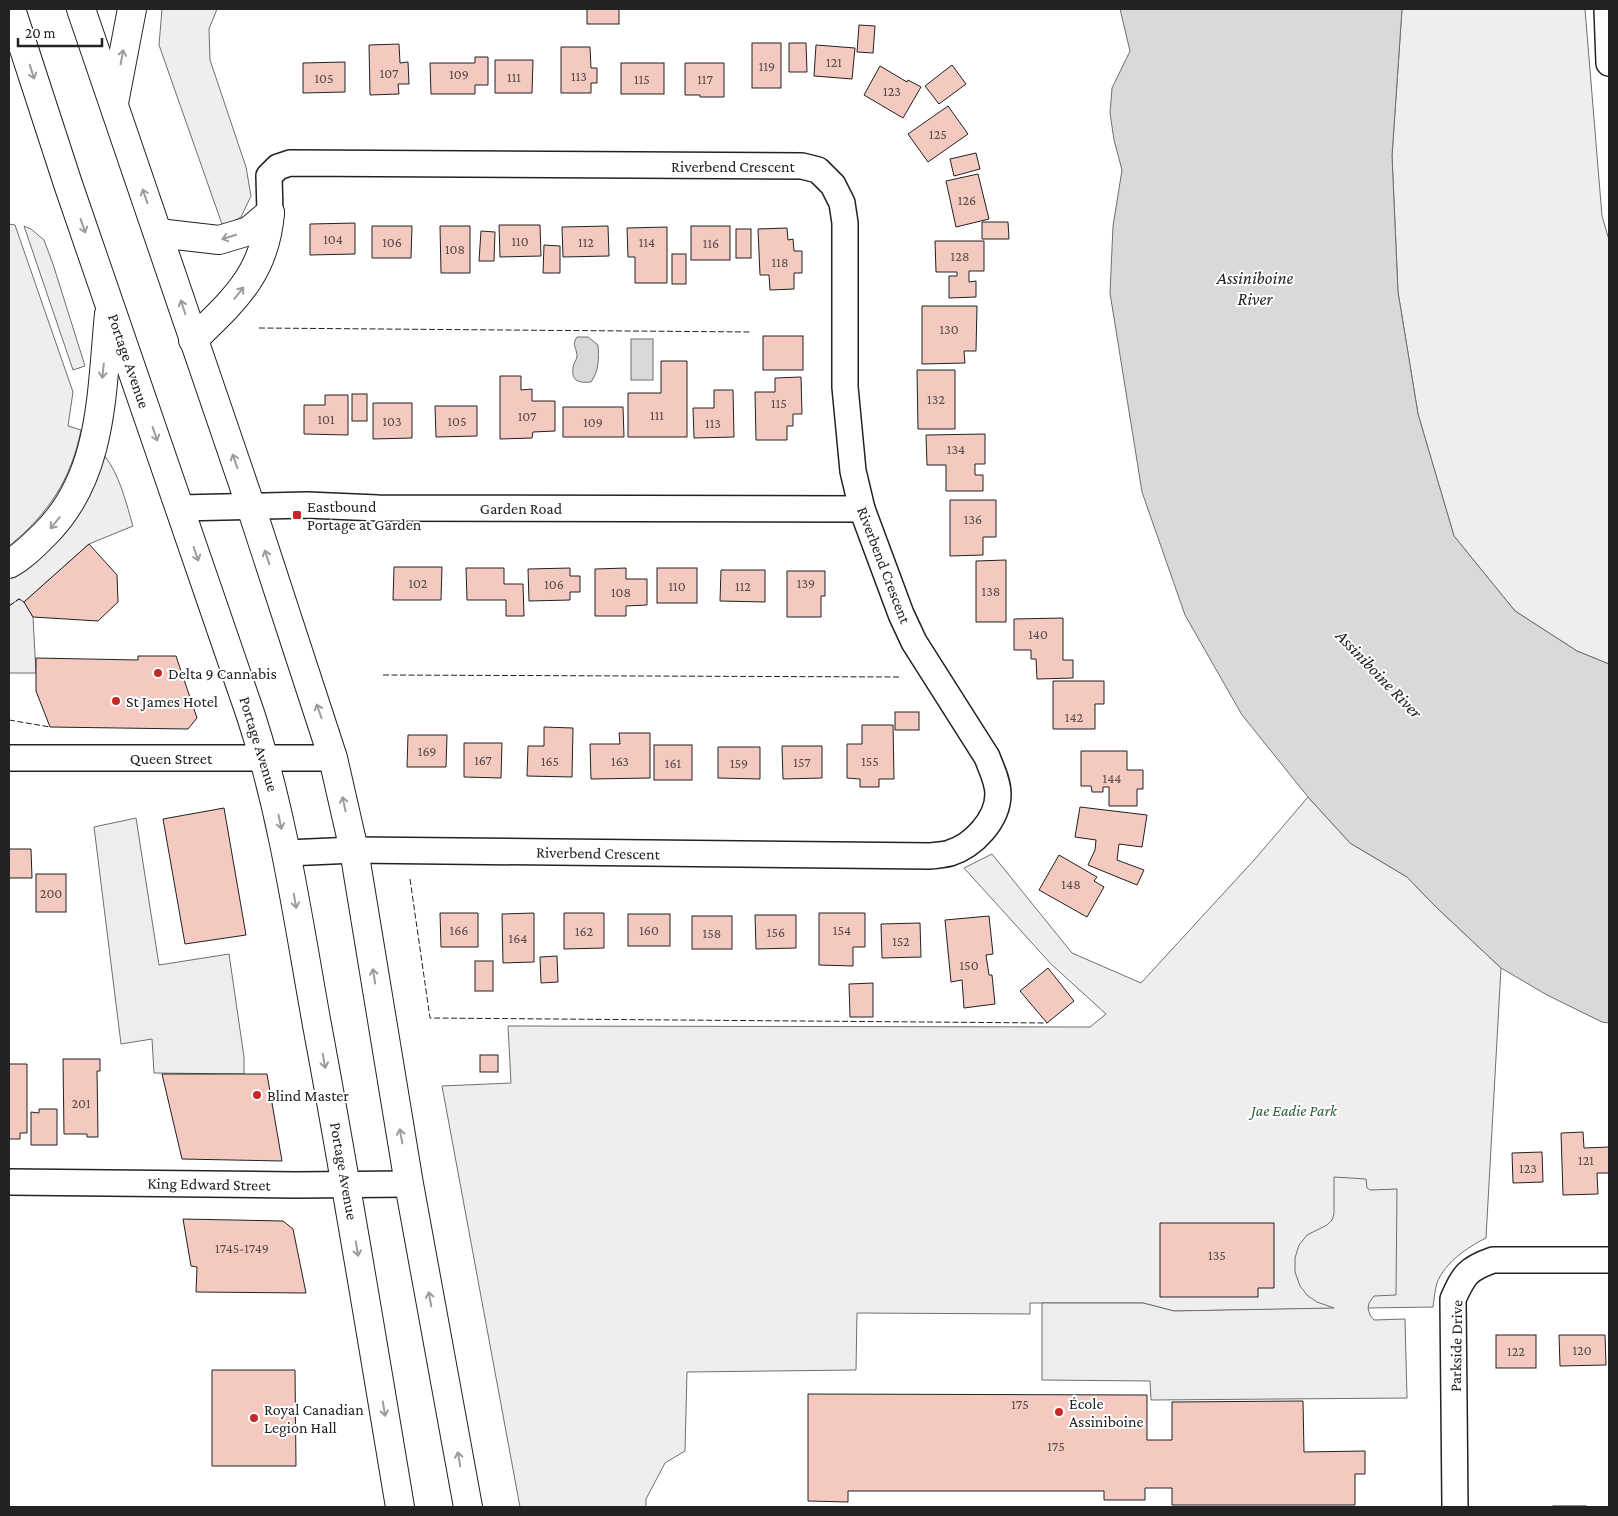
<svg xmlns="http://www.w3.org/2000/svg" width="1618" height="1516" font-family="'Crimson Pro',serif">
<rect width="100%" height="100%" fill="#fff"/>
<g fill="#eee" stroke="#6f6f6f">
<path d="M162,9h55l-8,20 1,31 36,107 5,29 -10,21 -18,10 -64,-182z"/>
<path d="M1402,9h183l17,207 7,24v424l-32,-13 -62,-40 -61,-75 -36,-122 -20,-122 -6,-136z"/>
<path d="M9,224l6,1 58,167 -5,34 13,4c-10,50 -33,84 -72,116z"/>
<path d="M24,226l7,3 13,11 9,24 32,102 -12,4z"/>
<path d="M104,455c16,20 22,48 29,71l-44,18 -65,58 -5,-3 -10,7v-28l76,-77 12,-22z"/>
<path d="M1308,797l42,46 57,34 29,30 65,61 -15,270c-18,9 -41,24 -49,45 -2,7 -3,16 -4,24l-259,4 -31,-8h-113v11l-173,-1 -1,57 -169,2 -2,79 -20,12 -19,36v8h-126l-78,-421 69,-3 -3,-57 582,1 16,-13 -55,-50 -87,-96 28,-14 80,99 69,30 114,-124z"/>
</g>
<g fill="#ededed" stroke="#6f6f6f">
<path d="M19,599l5,3 9,15 3,56h-27v-67z"/>
<path d="M136,818l23,147 70,-11 15,103v17l-90,-1 -2,-34 -31,5 -27,-217z"/>
<path d="M1334,1177l32,2 1,9 3,2 27,-1 -1,106 -22,1 -5,7 -1,5 2,7 4,5 31,-1 2,79 -256,2 -1,-19 -108,-1v-77h101l31,8 160,-3 -17,-6 -9,-6 -8,-10 -5,-14v-14l4,-13 8,-10 20,-10 5,-5 2,-6z"/>
</g>
<g fill="#d9d9d9" stroke="#6f6f6f">
<path d="M1120,9h282l-10,147 6,136 20,122 36,122 61,75 62,40 32,13v359l-7,-1 -55,-27 -46,-27 -65,-61 -29,-30 -57,-34 -42,-46 -66,-82 -57,-100 -43,-123 -32,-199 3,-67 9,-56 -8,-30 -4,-27 2,-25 18,-37z"/>
<path d="M577,337h11l10,8c1,13 1,26 -7,37 -11,1 -20,0 -18,-14 0,-5 4,-8 4,-12 0,-8 -6,-11 0,-19z"/>
<rect x="631" y="339" width="22" height="41"/>
</g>
<g fill="#f3c9c0" stroke="#222">
<rect x="587" y="9" width="32" height="15"/>
<path d="M859,25l16,1 -2,27 -16,-1z"/>
<rect x="752" y="43" width="29" height="45"/>
<path d="M789,43h17l1,29h-18z"/>
<path d="M399,44l1,19 8,-1 1,22h-11l1,10 -29,1 -1,-50z"/>
<path d="M816,45l39,3 -3,31 -38,-3z"/>
<path d="M561,47h29l1,21h6v15h-6v10h-30z"/>
<path d="M475,57h13v28h-13v9h-44l-1,-31h45z"/>
<path d="M495,60h38l-1,33h-37z"/>
<path d="M345,62v30l-42,1v-30z"/>
<rect x="621" y="63" width="43" height="31"/>
<path d="M685,63h39v34h-24v-2h-15z"/>
<path d="M952,65l14,19 -27,20 -14,-18z"/>
<path d="M880,66l27,16 1,-2 13,7 -18,31 -39,-23z"/>
<path d="M948,106l20,28 -40,28 -20,-28z"/>
<path d="M976,153l4,16 -26,7 -4,-17z"/>
<path d="M978,174l11,45 -33,8 -10,-46z"/>
<path d="M982,222h26l1,17h-27z"/>
<path d="M355,223v31l-45,1v-31z"/>
<path d="M499,225h41l1,31 -41,1z"/>
<path d="M372,226h40l-1,32h-39z"/>
<path d="M440,226h30v47h-29z"/>
<path d="M608,226l1,30 -46,1 -1,-30z"/>
<rect x="691" y="226" width="39" height="34"/>
<path d="M667,227v56h-32v-26h-7l-1,-29z"/>
<path d="M787,228l1,12 5,-1 1,12h8v22h-8v16l-24,1 -1,-15h-9l-2,-46z"/>
<rect x="736" y="229" width="15" height="29"/>
<path d="M481,231l14,1 -1,29h-15z"/>
<path d="M935,241h49v30h-15v11l7,-1v16l-27,1v-22h8v-4h-21z"/>
<path d="M544,245l16,1v27h-17z"/>
<rect x="672" y="254" width="14" height="30"/>
<path d="M922,306h55l-1,45h-12l1,12 -43,1z"/>
<rect x="763" y="336" width="40" height="34"/>
<path d="M661,361h26v76h-59v-44h33z"/>
<path d="M917,370h38v59h-37z"/>
<path d="M500,376h21v14l11,-1v12h23v30l-22,1 -1,6 -32,1z"/>
<path d="M801,377l1,37h-9v12h-6v14h-31l-1,-48h20v-14z"/>
<path d="M714,390h19l1,47 -40,1 -1,-30h21z"/>
<rect x="352" y="394" width="15" height="27"/>
<path d="M325,395h23v40l-44,-1v-29h21z"/>
<path d="M373,403h39v35l-39,1z"/>
<path d="M435,406h42v30l-41,1z"/>
<path d="M563,407h60l1,30h-61z"/>
<path d="M985,434v30h-10v11h8v16h-37v-26h-19l-1,-30z"/>
<path d="M950,500h46v37h-13v18l-33,1z"/>
<path d="M89,544l28,31 1,27 -20,19 -65,-4 -9,-15z"/>
<path d="M1006,560v62h-30v-61z"/>
<path d="M394,567h48l-1,33h-48z"/>
<path d="M466,568h38v16h19l1,32h-18v-16h-39z"/>
<path d="M570,568v8h10v16h-10v8l-41,1 -1,-32z"/>
<path d="M626,568v11h21v26l-21,1v10h-31v-47z"/>
<rect x="657" y="568" width="40" height="35"/>
<path d="M721,570h44v32l-45,-1z"/>
<path d="M787,571h38v25h-4v21h-34z"/>
<path d="M1063,618v42h10v18l-36,1 -1,-20h-5v-9h-17v-31z"/>
<path d="M138,656h38l21,62 -9,11 -138,-2 -14,-36v-33l102,2z"/>
<path d="M1053,681h51v23h-9v25h-42z"/>
<rect x="895" y="712" width="24" height="18"/>
<path d="M862,725h31l1,54h-15v8h-19v-8l-13,-1v-34h15z"/>
<path d="M544,727l29,1 -1,49 -45,-1 1,-30h16z"/>
<path d="M619,733h31v45l-59,1 -1,-35h30z"/>
<path d="M408,735h39l-1,32h-39z"/>
<path d="M464,743h38l-1,35 -37,-1z"/>
<rect x="654" y="745" width="38" height="35"/>
<path d="M782,746h40v32l-39,1z"/>
<path d="M718,747h42v32l-42,-1z"/>
<path d="M1081,751h46v19h16v19h-6v17h-28v-19h-6v5h-11l-1,-6h-10z"/>
<path d="M1080,807l67,8 -5,32 -23,-3 -2,16 27,10 -7,15 -49,-20 7,-15 1,-10 -21,-3z"/>
<path d="M224,808l22,127 -61,9 -22,-125z"/>
<path d="M9,849h22l1,29h-23z"/>
<path d="M1059,855l38,22 -3,4 10,6 -17,30 -48,-27z"/>
<rect x="36" y="874" width="30" height="38"/>
<path d="M440,913h38v34h-37z"/>
<path d="M534,913v49l-31,1 -1,-49z"/>
<path d="M564,913h40v35l-40,1z"/>
<path d="M819,913h46v34h-12v19l-34,-1z"/>
<rect x="628" y="914" width="42" height="32"/>
<path d="M755,915h41v33l-40,1z"/>
<rect x="692" y="916" width="40" height="33"/>
<path d="M989,916l4,38 -7,1 3,20h3l3,29 -31,4 -2,-28 -11,2 -6,-62z"/>
<path d="M920,923l1,34 -39,1 -1,-34z"/>
<path d="M557,956l1,26 -17,1 -1,-26z"/>
<rect x="475" y="961" width="18" height="30"/>
<path d="M1048,968l26,33 -27,22 -27,-32z"/>
<path d="M873,983v34h-23l-1,-33z"/>
<rect x="480" y="1055" width="18" height="17"/>
<path d="M63,1059h37v12h-3l1,66h-11v-3h-23z"/>
<path d="M9,1064h18v69h-7v6h-11z"/>
<path d="M162,1074h105l15,87 -100,-2z"/>
<path d="M39,1109h18v36h-26v-33l8,1z"/>
<path d="M1583,1132l1,16 25,-1v26h-12l1,21 -35,1 -2,-62z"/>
<path d="M1542,1152l1,30 -30,1 -1,-30z"/>
<path d="M183,1219l100,2 10,8 13,64 -110,-1 1,-25 -6,-1z"/>
<path d="M1160,1223h114v65h-16v9h-98z"/>
<rect x="1496" y="1335" width="40" height="33"/>
<path d="M1559,1335h46l1,30 -46,1z"/>
<path d="M212,1370h83l1,96h-84z"/>
<path d="M808,1394l339,1v45h25v-38l131,-1 1,51 61,-1v23h-10v31h-183v-17h-27v12h-41v-9h-256v11l-40,-1z"/>
<rect x="1553" y="1506" width="33" height="1"/>
</g>
<g fill="none" stroke-linecap="round" stroke-linejoin="round">
<g stroke="#222" stroke-width="28">
<g id="street">
<path d="M1607,9l2,54"/>
<path d="M270,213l-1,-37 9,-9 12,-4 512,3 16,4 15,15 9,18 3,20v164l8,84 9,38 39,105 13,28 73,115c4,11 11,24 11,37 0,26 -25,52 -48,59 -6,2 -13,2 -20,3l-576,-6 -67,3"/>
<path d="M180,508l127,-3 71,3 484,1"/>
<path d="M9,758h324"/>
<path d="M9,1182l286,3 114,-1"/>
<path d="M1455,1507l-2,-208c11,-24 14,-30 40,-39h116"/>
</g>
</g>
<g stroke="#222" stroke-width="30">
<g id="highway">
<path d="M11,9l57,175 183,532c33,102 47,204 66,309 30,160 56,321 83,482"/>
<path d="M81,9l170,498 82,251 21,92 55,334 59,323"/>
<path d="M114,103l18,-94"/>
<path d="M158,233l61,7 30,-9 21,-18"/>
<path d="M193,340c41,-40 72,-66 77,-127"/>
<path d="M9,564c13,-7 24,-18 35,-29 60,-59 57,-142 65,-221"/>
</g>
</g>
<use href="#street" stroke="#fff" stroke-width="25"/>
<use href="#highway" stroke="#fff" stroke-width="28"/>
<g stroke="#222" stroke-width="1" stroke-dasharray="6 2.5" stroke-linecap="butt">
<path d="M259,328l493,4"/>
<path d="M9,606l10,-7 5,3"/>
<path d="M383,675l517,2"/>
<path d="M9,720l41,7"/>
<path d="M410,879l20,139 617,5"/>
</g>
</g>
<defs><path id="oneway-shaft" d="M-6 0H5M1.5-3L5.5 0L1.5 3" fill="none" stroke-width="1.6" stroke-linecap="round" stroke-linejoin="round" transform="scale(1.25)"/></defs>
<g stroke="#9c9c9c">
<use href="#oneway-shaft" transform="translate(122 57) rotate(-79)"/>
<use href="#oneway-shaft" transform="translate(32 72) rotate(72)"/>
<use href="#oneway-shaft" transform="translate(145 196) rotate(-109)"/>
<use href="#oneway-shaft" transform="translate(83 226) rotate(71)"/>
<use href="#oneway-shaft" transform="translate(229 237) rotate(163)"/>
<use href="#oneway-shaft" transform="translate(239 293) rotate(-52)"/>
<use href="#oneway-shaft" transform="translate(183 307) rotate(-108)"/>
<use href="#oneway-shaft" transform="translate(103 371) rotate(96)"/>
<use href="#oneway-shaft" transform="translate(155 434) rotate(71)"/>
<use href="#oneway-shaft" transform="translate(235 461) rotate(-109)"/>
<use href="#oneway-shaft" transform="translate(55 523) rotate(129)"/>
<use href="#oneway-shaft" transform="translate(196 554) rotate(71)"/>
<use href="#oneway-shaft" transform="translate(267 557) rotate(-108)"/>
<use href="#oneway-shaft" transform="translate(319 711) rotate(-110)"/>
<use href="#oneway-shaft" transform="translate(344 804) rotate(-102)"/>
<use href="#oneway-shaft" transform="translate(280 822) rotate(78)"/>
<use href="#oneway-shaft" transform="translate(295 901) rotate(80)"/>
<use href="#oneway-shaft" transform="translate(374 976) rotate(-99)"/>
<use href="#oneway-shaft" transform="translate(324 1061) rotate(80)"/>
<use href="#oneway-shaft" transform="translate(401 1136) rotate(-100)"/>
<use href="#oneway-shaft" transform="translate(357 1249) rotate(81)"/>
<use href="#oneway-shaft" transform="translate(430 1299) rotate(-100)"/>
<use href="#oneway-shaft" transform="translate(384 1409) rotate(81)"/>
<use href="#oneway-shaft" transform="translate(459 1459) rotate(-100)"/>
</g>
<g fill="#c62828" stroke="#fff" stroke-width="2">
<rect x="292" y="510" width="10" height="10" rx="2.5"/>
<circle cx="158" cy="673" r="5"/>
<circle cx="116" cy="701" r="5"/>
<circle cx="257" cy="1095" r="5"/>
<circle cx="1059" cy="1412" r="5"/>
<circle cx="254" cy="1418" r="5"/>
</g>
<g text-anchor="middle" dominant-baseline="central" stroke-width="4" stroke-linejoin="round" paint-order="stroke">
<g font-size="14" fill="#564c4a">
<text x="834" y="62">121</text>
<text x="767" y="66">119</text>
<text x="389" y="73">107</text>
<text x="459" y="74">109</text>
<text x="579" y="76">113</text>
<text x="514" y="77">111</text>
<text x="324" y="78">105</text>
<text x="642" y="79">115</text>
<text x="705" y="79">117</text>
<text x="892" y="91">123</text>
<text x="938" y="134">125</text>
<text x="967" y="200">126</text>
<text x="333" y="239">104</text>
<text x="520" y="241">110</text>
<text x="392" y="242">106</text>
<text x="586" y="242">112</text>
<text x="647" y="242">114</text>
<text x="711" y="243">116</text>
<text x="455" y="249">108</text>
<text x="960" y="256">128</text>
<text x="780" y="262">118</text>
<text x="949" y="329">130</text>
<text x="936" y="399">132</text>
<text x="779" y="403">115</text>
<text x="657" y="415">111</text>
<text x="527" y="416">107</text>
<text x="326" y="419">101</text>
<text x="392" y="421">103</text>
<text x="457" y="421">105</text>
<text x="593" y="422">109</text>
<text x="713" y="423">113</text>
<text x="956" y="449">134</text>
<text x="973" y="519">136</text>
<text x="418" y="583">102</text>
<text x="806" y="583">139</text>
<text x="554" y="584">106</text>
<text x="677" y="586">110</text>
<text x="743" y="586">112</text>
<text x="991" y="591">138</text>
<text x="621" y="592">108</text>
<text x="1038" y="634">140</text>
<text x="1074" y="717">142</text>
<text x="427" y="751">169</text>
<text x="483" y="760">167</text>
<text x="550" y="761">165</text>
<text x="620" y="761">163</text>
<text x="870" y="761">155</text>
<text x="802" y="762">157</text>
<text x="673" y="763">161</text>
<text x="739" y="763">159</text>
<text x="1112" y="778">144</text>
<text x="1071" y="884">148</text>
<text x="51" y="893">200</text>
<text x="459" y="930">166</text>
<text x="649" y="930">160</text>
<text x="842" y="930">154</text>
<text x="584" y="931">162</text>
<text x="776" y="932">156</text>
<text x="712" y="933">158</text>
<text x="518" y="938">164</text>
<text x="901" y="941">152</text>
<text x="969" y="965">150</text>
<text x="81" y="1103">201</text>
<text x="1586" y="1160">121</text>
<text x="1528" y="1168">123</text>
<text x="242" y="1248">1745-1749</text>
<text x="1217" y="1255">135</text>
<text x="1582" y="1350">120</text>
<text x="1516" y="1351">122</text>
<text x="1020" y="1404">175</text>
<text x="1056" y="1446">175</text>
</g>
<g font-size="16" fill="#222" stroke="#fff">
<text x="733" y="166">Riverbend Crescent</text>
<text transform="translate(129 361) rotate(71)">Portage Avenue</text>
<text x="521" y="508">Garden Road</text>
<text transform="translate(884 565) rotate(69)">Riverbend Crescent</text>
<text transform="translate(259 744) rotate(73)">Portage Avenue</text>
<text x="171" y="758">Queen Street</text>
<text transform="translate(598 853) rotate(1)">Riverbend Crescent</text>
<text transform="translate(344 1171) rotate(80)">Portage Avenue</text>
<text transform="translate(209 1184) rotate(1)">King Edward Street</text>
<text transform="translate(1456 1346) rotate(-89)">Parkside Drive</text>
</g>
<g font-size="16" fill="#222" stroke="#fff" text-anchor="start">
<text x="307" y="506">Eastbound<tspan x="307" dy="18">Portage at Garden</tspan></text>
<text x="168" y="673">Delta 9 Cannabis</text>
<text x="126" y="701">St James Hotel</text>
<text x="267" y="1095">Blind Master</text>
<text x="1069" y="1403">École<tspan x="1069" dy="18">Assiniboine</tspan></text>
<text x="264" y="1409">Royal Canadian<tspan x="264" dy="18">Legion Hall</tspan></text>
</g>
<g font-size="16" font-style="italic" fill="#2f5e38" stroke="#fff">
<text x="1294" y="1110">Jae Eadie Park</text>
</g>
<g font-size="18" font-style="italic" fill="#222" stroke="#fff">
<text x="1255" y="278">Assiniboine<tspan x="1255" dy="21">River</tspan></text>
<text transform="translate(1379 674) rotate(46)">Assiniboine River</text>
</g>
</g>
<rect width="1618" height="1516" fill="none" stroke="#222222" stroke-width="20"/>
<path d="M18 38v8h84v-8" fill="none" stroke="#222222" stroke-width="2.5"/>
<text x="25" y="38" font-size="15" fill="#222222" stroke="#ffffff" stroke-width="4" paint-order="stroke">20 m</text>
</svg>
